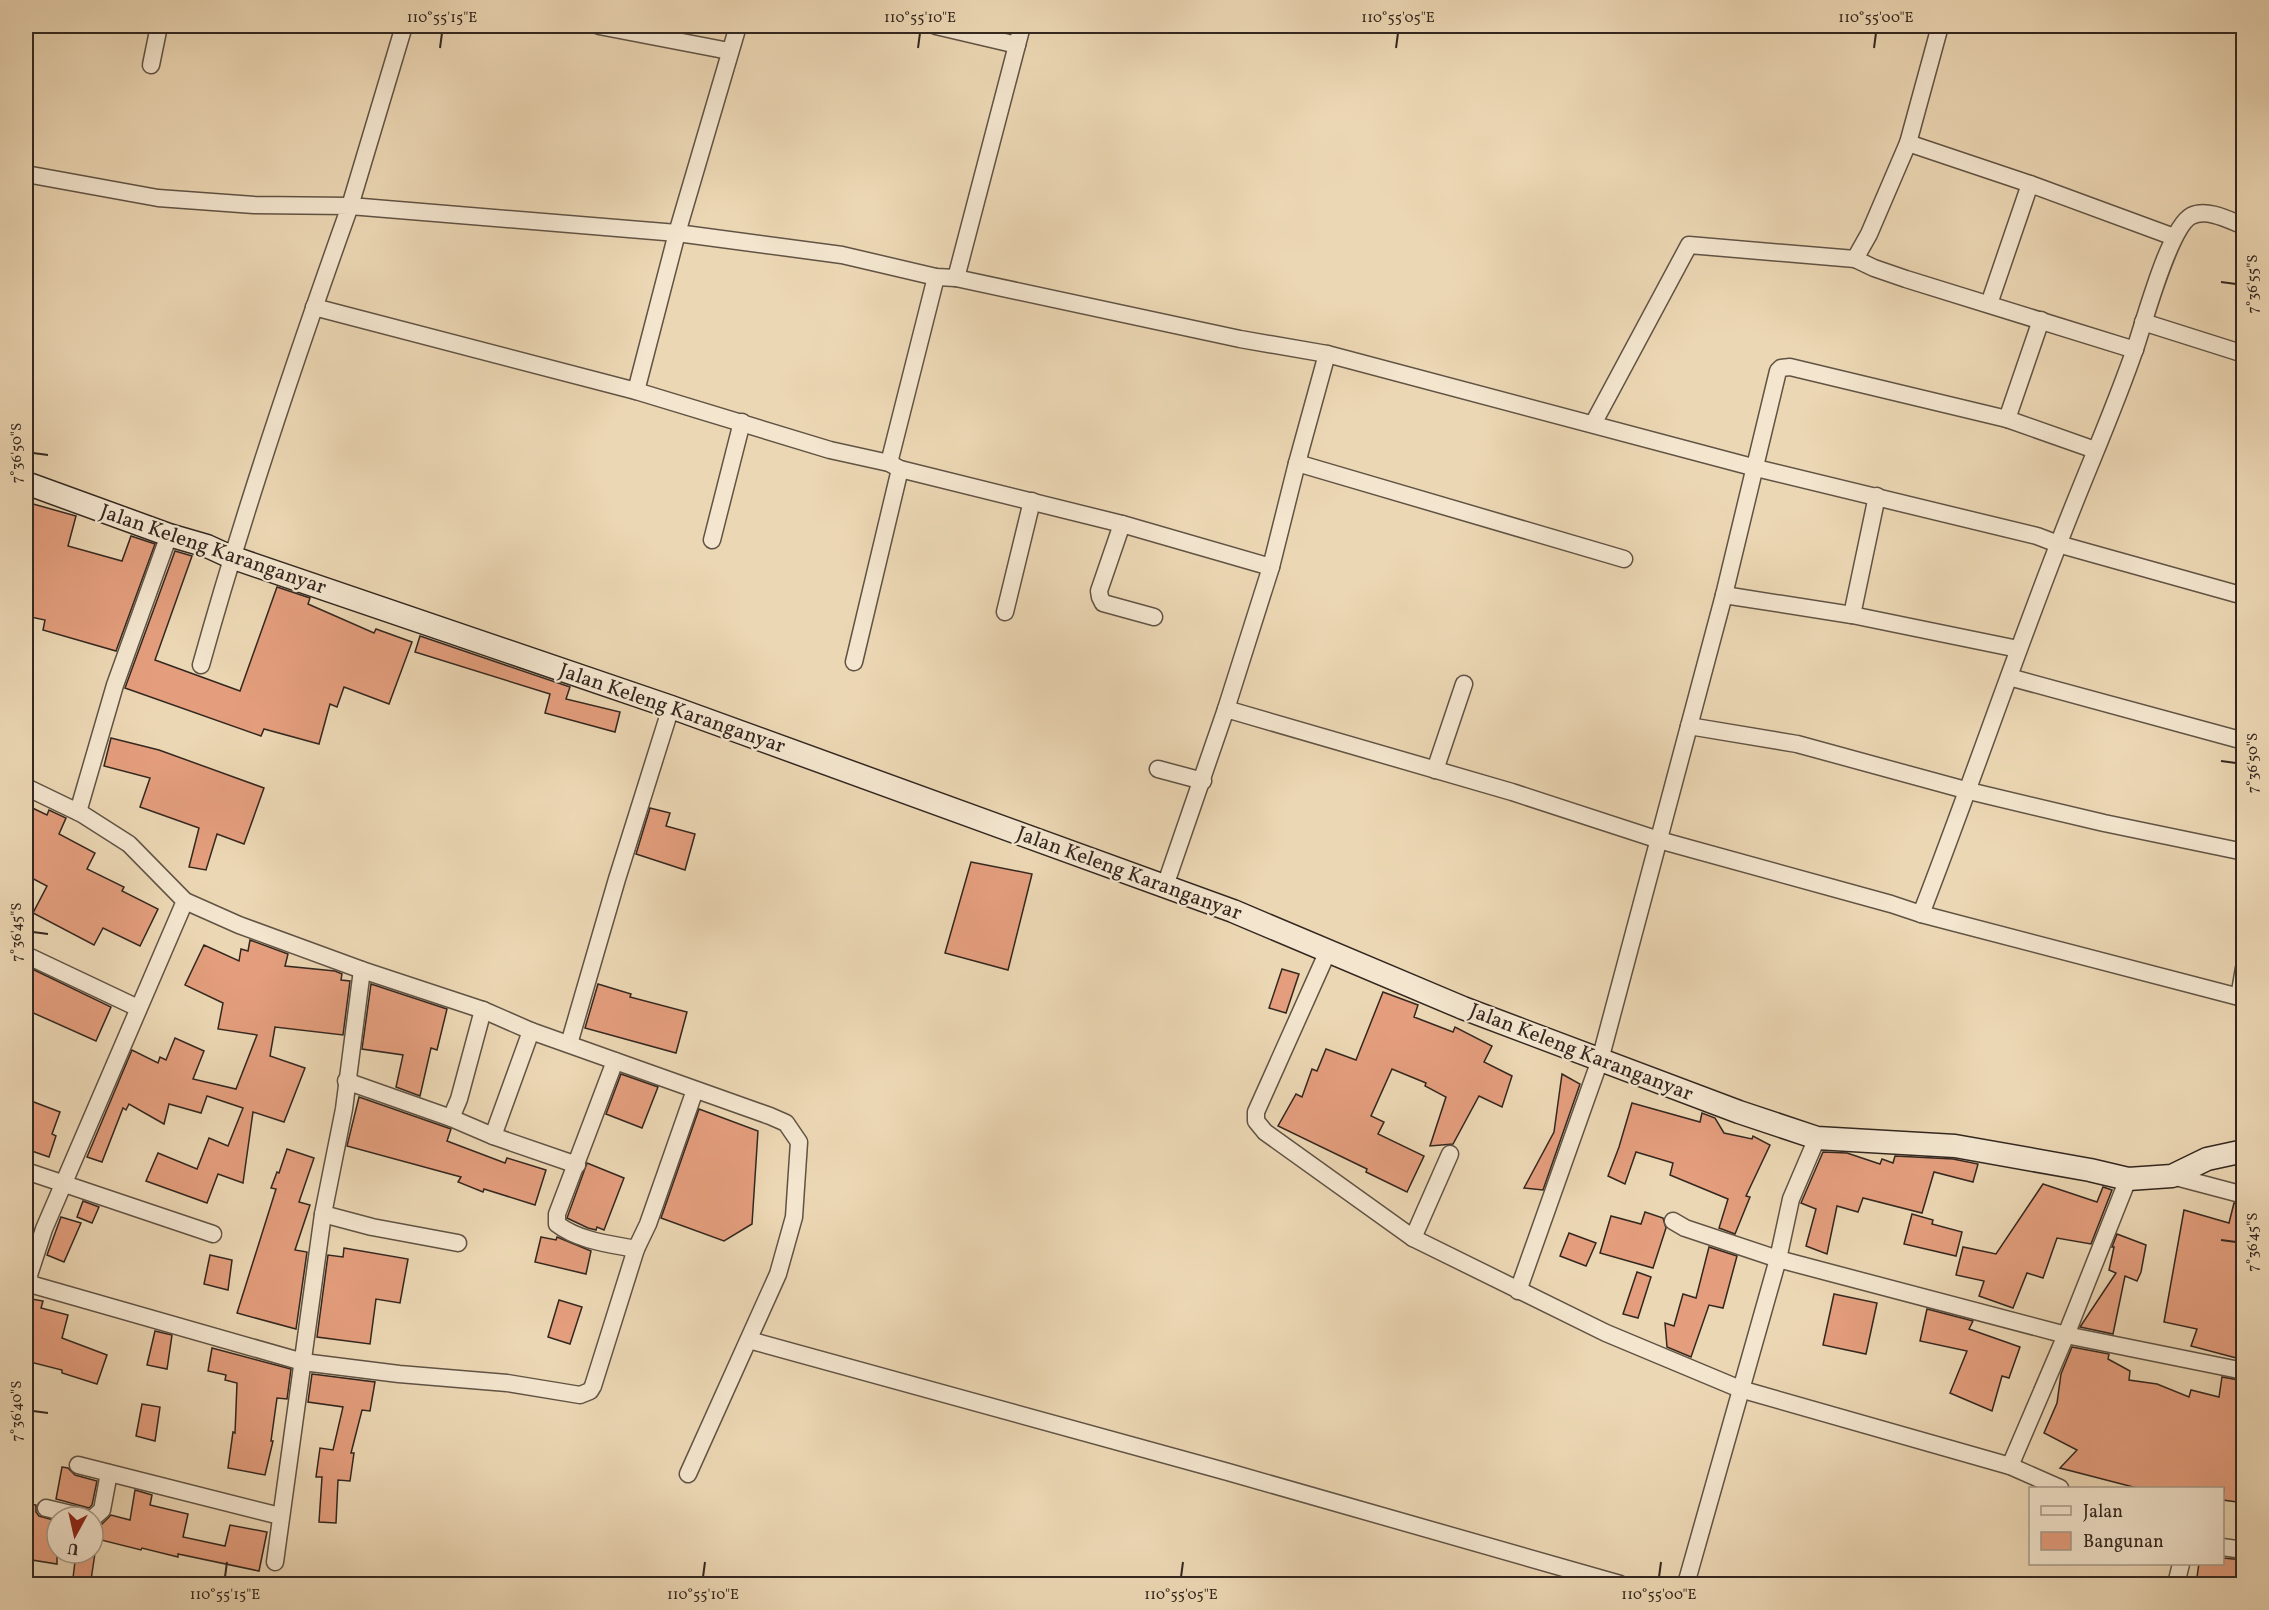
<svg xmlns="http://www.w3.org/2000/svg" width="2269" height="1610" font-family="Vollkorn,serif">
<rect width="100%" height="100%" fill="#ecd7b4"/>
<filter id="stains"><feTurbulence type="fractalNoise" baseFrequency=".00333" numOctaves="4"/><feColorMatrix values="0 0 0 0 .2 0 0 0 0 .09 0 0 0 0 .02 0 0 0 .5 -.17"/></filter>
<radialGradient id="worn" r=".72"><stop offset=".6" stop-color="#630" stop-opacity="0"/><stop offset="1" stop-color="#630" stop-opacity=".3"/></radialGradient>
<g fill="#e49e7d" stroke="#33271f" stroke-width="1.5">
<path d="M26,502l50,14 -8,30 54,15 9,-25 24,8 -39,107 -73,-21 2,-10 -19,-4z"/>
<path d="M175,551l17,5 -37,104 85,31 37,-104 33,11 -2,6 66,29 2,-4 36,13 -23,62 -45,-17 -7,20 -7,-3 -11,40 -55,-15 -3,7 -136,-48z"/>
<path d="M420,636l150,51 -4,12 54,13 -5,20 -70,-19 5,-19 -135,-42z"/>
<path d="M111,738l48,12 105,38 -20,56 -27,-10 -11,36 -17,-3 10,-39 -59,-21 10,-29 -46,-12z"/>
<path d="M26,805l21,10 2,-5 17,8 -7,16 36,19 -8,16 37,18 -2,4 36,18 -18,37 -37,-18 -9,17 -61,-32 14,-27 -21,-11z"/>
<path d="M650,808l20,5 -4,13 29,8 -10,36 -49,-16z"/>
<path d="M971,862l61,12 -24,96 -63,-17z"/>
<path d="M250,940l38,14 -3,12 50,5 7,3 -1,6 9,1 -7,54 -68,-8 -5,29 35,12 -21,54 -31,-10 -10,71 -25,-9 -11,29 -61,-22 12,-28 39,16 12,-31 19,8 15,-38 -36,-12 -6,17 -32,-9 -5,20 -35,-20 -3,6 -3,-2 -21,54 -15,-5 45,-107 26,13 2,-6 6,3 9,-22 29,13 -11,28 43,10 21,-54 -39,-6 5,-26 -38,-18 19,-40 35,16 2,-12 7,2z"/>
<path d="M26,966l85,41 -15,34 -67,-30 -3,2z"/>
<path d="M1282,969l17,5 -13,39 -17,-5z"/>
<path d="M371,984l76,25 -10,41 -6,-2 -11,48 -24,-9 7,-32 -41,-6z"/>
<path d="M598,984l33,10 -1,3 57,15 -11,41 -91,-25z"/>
<path d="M1383,992l35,13 -4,12 39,15 2,-5 37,19 -8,16 28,14 -10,31 -23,-11 -26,48 -23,2 16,-49 -21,-11 1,-3 -34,-14 -21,47 13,6 -6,12 46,22 -17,36 -41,-20 1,-3 -89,-43 18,-32 6,3 10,-28 5,2 9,-22 30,11z"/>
<path d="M621,1074l37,13 -16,41 -36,-14z"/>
<path d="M1562,1074l18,10 -37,106 -19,-2 30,-56z"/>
<path d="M359,1097l92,32 -4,12 58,22 2,-5 39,12 -11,35 -51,-16 -1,3 -25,-10 3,-5 -114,-31z"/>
<path d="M26,1099l34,13 -8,22 4,2 -7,21 -23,-8z"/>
<path d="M1632,1103l68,19 2,-9 13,5 9,15 28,6 1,-3 17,9 -24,51 4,1 -15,37 -16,-6 9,-29 -58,-24 3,-12 -37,-11 -11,32 -17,-8 11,-29z"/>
<path d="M699,1109l59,22 -6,93 -28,17 -63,-23z"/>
<path d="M287,1149l27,9 -15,44 11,3 -15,45 12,2 -11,77 -59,-16 39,-124 -5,-1 6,-16 2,1z"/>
<path d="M1823,1152l24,1 33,11 2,-5 11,4 2,-7 58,3 25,5 -5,18 -39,-10 -12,41 -59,-15 -5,14 -21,-6 -10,48 -21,-8 10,-37 -15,-6z"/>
<path d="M587,1163l37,15 -20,52 -7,-3 -1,3 -8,-2 -21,-10z"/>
<path d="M2043,1184l54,18 6,-15 9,3 -21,54 -34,-6 -14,40 -16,-5 -14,35 -34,-12 5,-15 -28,-6 7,-28 33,7z"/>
<path d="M83,1201l16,6 -7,16 -15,-6z"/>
<path d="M2234,1203l10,2v155l-53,-14 6,-17 -33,-7 20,-112 45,13z"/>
<path d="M1645,1212l18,6 3,10 -13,40 -53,-15 11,-37 30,8z"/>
<path d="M1912,1214l21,6 -1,4 30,8 -6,24 -52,-12z"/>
<path d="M61,1217l20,6 -17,39 -17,-7z"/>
<path d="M1569,1233l27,10 -10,23 -26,-10z"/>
<path d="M2117,1234l29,11 -5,27 -4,9 -12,-5 -12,58 -33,-7 36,-54 -7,-3 5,-23h-2z"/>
<path d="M541,1237l15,3 1,-3 34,14 -5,23 -51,-12z"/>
<path d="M1709,1247l28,9 -14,52 -14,-3 -18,52 -24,-10 -2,-24 9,3 9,-32 13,4z"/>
<path d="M344,1248l64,11 -8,44 -24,-4 -6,45 -53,-7 11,-82 15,2z"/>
<path d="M210,1255l22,5 -4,30 -24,-6z"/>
<path d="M1637,1272l14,5 -13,41 -15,-4z"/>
<path d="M1834,1294l43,9 -11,51 -43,-9z"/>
<path d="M26,1298l17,3 -2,7 27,7 -6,23 45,17 -10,29 -35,-11v-3l-36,-9z"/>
<path d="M559,1300l23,7 -12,37 -22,-7z"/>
<path d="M1927,1309l46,12 -4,8 51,18 -11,31 -7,-2 -10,35 -42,-18 17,-42 -47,-10z"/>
<path d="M155,1331l17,4 -5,34 -20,-4z"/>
<path d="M2072,1347l37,7 -1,5 22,12 -1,9 28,4 32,13 2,-7 28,7 3,-20 22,4v122l-21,-3 1,-12h-87l-77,-20 17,-18 -33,-17 13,-30 4,-29z"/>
<path d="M212,1348l79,21 -4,30 -10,-1 -6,43h2l-8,34 -37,-7 5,-36 2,1 2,-50 -12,-3 1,-5 -18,-4z"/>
<path d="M312,1374l63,8 -5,29 -8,-1 -11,43h3l-4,28 -12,-1 -2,43 -17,-1 3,-45h-6l4,-29 13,2 10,-43 -35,-5z"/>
<path d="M142,1404l18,3 -5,34 -19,-5z"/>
<path d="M62,1467l6,1 7,7 22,6 -5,24 -3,3 -33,-9z"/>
<path d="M135,1490l17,5 -2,10 38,9 -5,23 42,9 5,-21 37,7 -8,39 -81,-17v3l-36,-9 -1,2 -48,-12v-10l7,-2 11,-11 19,5z"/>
<path d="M26,1503l10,2v7l3,4 18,5v43l-31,-5z"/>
<path d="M76,1553h19l-4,27 -18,-2z"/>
<path d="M2223,1558l21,2v24h-48l3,-21h24z"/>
</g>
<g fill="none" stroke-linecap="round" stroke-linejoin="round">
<g stroke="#615344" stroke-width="19">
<g id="minor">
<path d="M404,26l-54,180 327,27 165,22 94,22 20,1 284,61 87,15 429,114 281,68 21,8 186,52"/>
<path d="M599,26l130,25"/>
<path d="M936,26l81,19"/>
<path d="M151,65l8,-39"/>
<path d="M1908,143l32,-117"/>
<path d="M26,174l132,24 96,7 96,1c-54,151 -106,304 -149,459"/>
<path d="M1855,259l19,9 32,11 229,71"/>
<path d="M956,278l66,-252"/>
<path d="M1989,304l41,-120"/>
<path d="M314,307l322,84 194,59 59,13 11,6 222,55 149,43"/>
<path d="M2143,322l101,32"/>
<path d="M636,391l41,-158 61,-207"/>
<path d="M2007,419l34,-99"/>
<path d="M1593,424l96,-179 166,14 14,-25 39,-91 122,41 144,53"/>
<path d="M889,463l47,-186"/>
<path d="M1297,463l327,96"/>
<path d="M1122,524l-23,67 1,6 3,6 51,14"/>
<path d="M712,540l30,-118"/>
<path d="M1724,595l128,20 166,34"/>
<path d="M1005,612l27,-111"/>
<path d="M1852,615l25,-119"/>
<path d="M854,662l46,-193"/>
<path d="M2009,677l235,64"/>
<path d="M1226,709l45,-142 26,-104 30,-109"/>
<path d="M1689,726l108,18 172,47 135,32 140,29"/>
<path d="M1158,769l45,12"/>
<path d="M1435,770l29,-86"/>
<path d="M26,787l56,27 47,30 56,57 54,24 123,45 121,40 48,21 239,85 16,7 13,19 -5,75 -16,57 -90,200"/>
<path d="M78,812l37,-127 54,-150"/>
<path d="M1165,886l61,-177 286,83 147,48 232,64 30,10 318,83"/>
<path d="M185,901l-141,328 -15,46 1,9 273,78 96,12 108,9 73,12 10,-4 3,-5 43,-137"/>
<path d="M1921,914c47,-121 89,-245 136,-366 25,-67 55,-132 78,-199 9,-26 34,-121 56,-133 16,-8 38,4 53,10"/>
<path d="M1328,951l-72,161v9l9,11 148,106 193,95 134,56 270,77 50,22"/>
<path d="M26,955l112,53"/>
<path d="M2244,968l-5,29 5,2"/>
<path d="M531,1031l-38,105 84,29"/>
<path d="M569,1044l48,-165 54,-172"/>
<path d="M615,1061l-58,153v10c22,17 53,20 79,25l12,-25 47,-134"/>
<path d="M346,1081l105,37 42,18"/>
<path d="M451,1118l8,-19 24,-89"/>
<path d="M26,1171l187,63"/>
<path d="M2172,1176l72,19"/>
<path d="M323,1214l49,13 86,16"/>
<path d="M1673,1221l12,7 93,31 288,76 178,36"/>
<path d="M1413,1238l37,-84"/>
<path d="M1518,1291l82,-231 124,-465 54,-224 3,-3 9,-1 217,52 88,31"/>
<path d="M749,1340l479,132 392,112"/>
<path d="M78,1465l202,51"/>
<path d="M2010,1466l56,-131 62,-156"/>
<path d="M46,1508l38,9"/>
<path d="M93,1518l9,-8 7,-37"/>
<path d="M2222,1547l22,3"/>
<path d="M275,1562l48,-348 21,-105 18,-139"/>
<path d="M1686,1584l92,-325 13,-60 26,-61"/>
<path d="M2176,1584l5,-20"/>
</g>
</g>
<g stroke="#33271f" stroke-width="25">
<path id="secondary" d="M26,483l143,52 38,11 24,11 440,150 562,204 230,97 276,104 78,26 138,8 135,24 38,9 44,-3 35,-17 37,-8"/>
</g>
<use href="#minor" stroke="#f3e5ce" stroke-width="16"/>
<use href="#secondary" stroke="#f3e5ce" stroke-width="22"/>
</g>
<path fill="none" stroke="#33271f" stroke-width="2" d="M440,48l2,-15M918,48l2,-15M1396,48l2,-15M1874,48l2,-15M2221,282l15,2M33,453l15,2M2221,761l15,2M33,932l15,2M2221,1240l15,2M33,1411l15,2M225,1577l2,-15M703,1577l2,-15M1181,1577l2,-15M1659,1577l2,-15"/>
<g text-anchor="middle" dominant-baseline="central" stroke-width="4.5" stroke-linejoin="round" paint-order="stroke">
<g font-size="21" fill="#33271f" stroke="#f3e5ce">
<text transform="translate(213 550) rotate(19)">Jalan Keleng Karanganyar</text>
<text transform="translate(672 709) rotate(19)">Jalan Keleng Karanganyar</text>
<text transform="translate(1129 874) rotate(20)">Jalan Keleng Karanganyar</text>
<text transform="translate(1581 1053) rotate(21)">Jalan Keleng Karanganyar</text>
</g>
</g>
<rect width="2269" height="1610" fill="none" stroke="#ecd7b4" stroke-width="66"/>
<rect x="2029" y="1487" width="195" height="78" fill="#f3e5ce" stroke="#a69988" stroke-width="1.5"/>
<rect x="2041" y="1506" width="30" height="9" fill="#f3e5ce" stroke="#a69988" stroke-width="1.5"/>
<text x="2083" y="1517" font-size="18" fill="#33271f">Jalan</text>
<rect x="2041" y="1532" width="30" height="18" fill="#e49e7d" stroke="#a69988" stroke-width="1.5"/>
<text x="2083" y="1547" font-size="18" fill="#33271f">Bangunan</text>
<g transform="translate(75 1535) rotate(188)"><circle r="28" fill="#f3e5ce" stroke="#a69988" stroke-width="1.5"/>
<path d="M0-4.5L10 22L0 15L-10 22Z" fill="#8f2418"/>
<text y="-9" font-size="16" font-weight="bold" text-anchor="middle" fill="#33271f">U</text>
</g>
<rect x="33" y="33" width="2203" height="1544" fill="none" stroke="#33271f" stroke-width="2"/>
<g font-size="15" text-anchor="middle" fill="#33271f">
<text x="442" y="22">110°55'15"E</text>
<text x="920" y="22">110°55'10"E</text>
<text x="1398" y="22">110°55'05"E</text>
<text x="1876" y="22">110°55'00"E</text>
<text transform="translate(2252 284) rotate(-90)" y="5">7°36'55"S</text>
<text transform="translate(16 453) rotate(-90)" y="5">7°36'50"S</text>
<text transform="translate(2252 763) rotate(-90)" y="5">7°36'50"S</text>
<text transform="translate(16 932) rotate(-90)" y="5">7°36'45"S</text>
<text transform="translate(2252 1242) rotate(-90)" y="5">7°36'45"S</text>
<text transform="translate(16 1411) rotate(-90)" y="5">7°36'40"S</text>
<text x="225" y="1599">110°55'15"E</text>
<text x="703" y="1599">110°55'10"E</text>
<text x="1181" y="1599">110°55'05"E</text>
<text x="1659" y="1599">110°55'00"E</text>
</g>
<rect width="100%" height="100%" filter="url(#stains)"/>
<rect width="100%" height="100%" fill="url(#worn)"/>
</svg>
